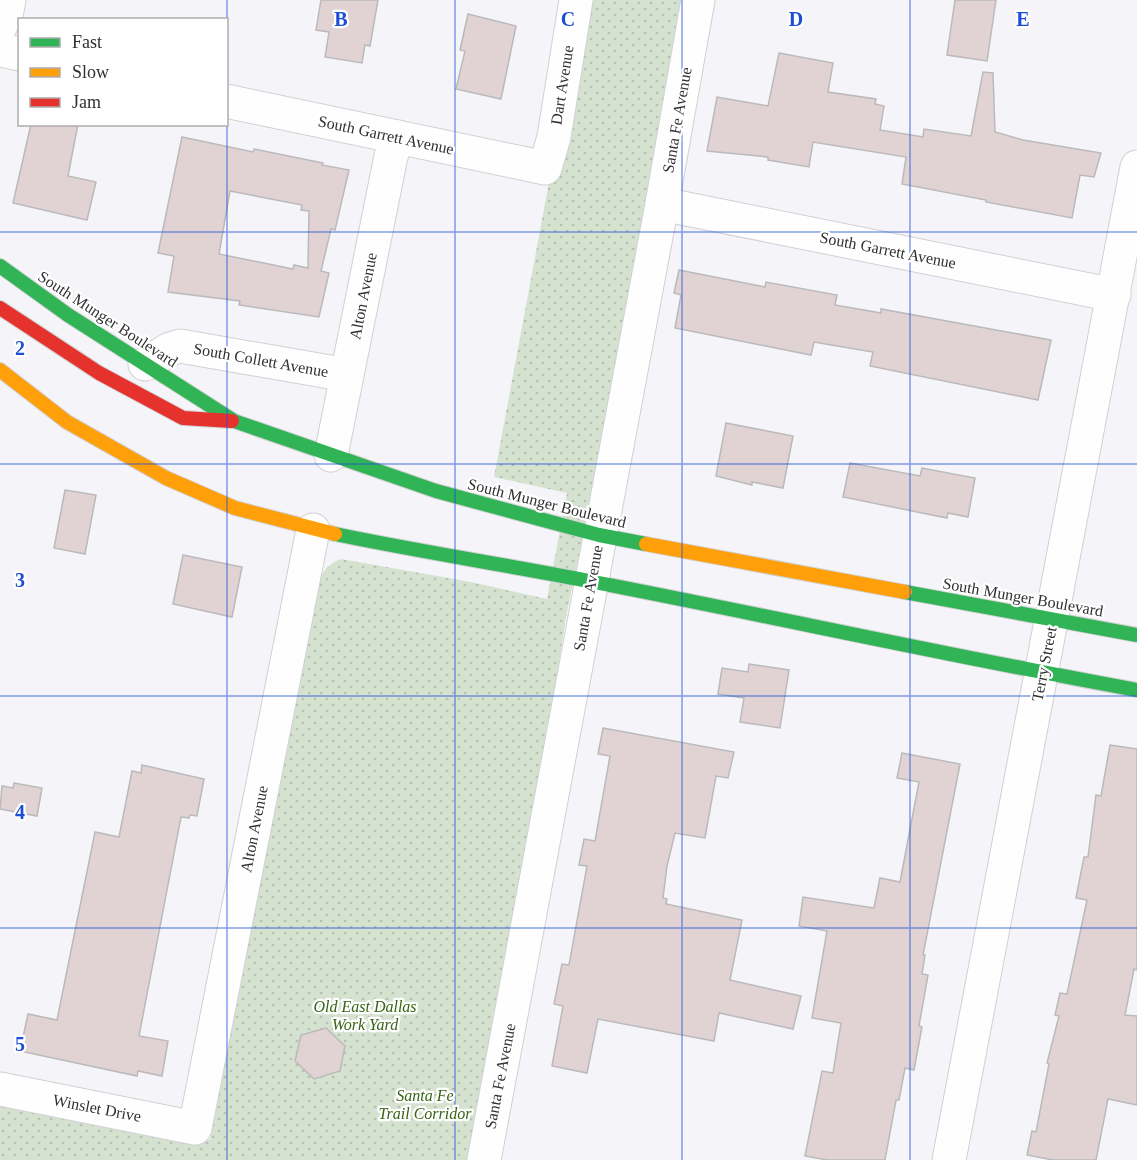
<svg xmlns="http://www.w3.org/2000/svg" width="1137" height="1160" font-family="'Times New Roman',serif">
<defs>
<pattern id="park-dots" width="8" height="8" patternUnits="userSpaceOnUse" patternTransform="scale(1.5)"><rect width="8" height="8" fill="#d5e2d0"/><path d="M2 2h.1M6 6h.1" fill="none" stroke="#b7c2b3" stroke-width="1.8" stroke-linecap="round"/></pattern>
</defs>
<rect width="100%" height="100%" fill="#f5f5f9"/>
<path fill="url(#park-dots)" d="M583,0h98l-77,435 -38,182 -17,111 -81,432h-468v-58l210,38 109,-561c6,-10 11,-16 22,-20l130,23 76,17 20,-106 -73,-16z"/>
<g fill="#e1d3d4" stroke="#bab9bb" stroke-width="1.5" fill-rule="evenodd">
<path d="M321,0h57l-8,46 -5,-1 -3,18 -37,-6 4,-25 -13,-2z"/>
<path d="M955,0h41l-9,61 -40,-6z"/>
<path d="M468,14l48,12 -15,73 -45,-10 9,-38 -5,-1z"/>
<path d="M779,53l54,10 -5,29 48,7 -1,5 9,2 -4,24 43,7 1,-8 47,7 12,-64 10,1 2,59 28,8 78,13 -7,24 -14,-2 -8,43 -86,-16v-2l-84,-16 4,-27 -93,-15 -4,25 -41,-7v-3l-61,-6 10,-54 51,9z"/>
<path d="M31,124h47l-10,52 28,6 -9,38 -74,-17z"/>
<path d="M182,137l71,15 1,-3 69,14 -1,2 27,5 -14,60 -4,-1 -10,42 8,2 -10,44 -80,-12 1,-4 -72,-9 6,-36 -16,-3zM230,191l72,14 -1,5 8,1 -1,57 -14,-3 -1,4 -74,-15z"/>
<path d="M679,270l86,17 1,-5 71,13 -2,10 46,8v-4l170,31 -13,60 -168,-34 3,-14 -59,-10 -3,13 -136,-27 6,-33 -7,-2z"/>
<path d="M726,423l67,13 -10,52 -31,-6v3l-36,-9z"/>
<path d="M850,463l70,13 2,-8 53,10 -7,39 -20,-4 -1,5 -104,-21z"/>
<path d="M65,490l31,5 -11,59 -31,-6z"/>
<path d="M183,555l59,12 -10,50 -59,-13z"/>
<path d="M749,664l40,6 -9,58 -40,-6 4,-24 -26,-4 4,-26 26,4z"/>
<path d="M603,728l131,24 -6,26 -12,-2 -11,62 -30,-5 -8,33 -4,32 4,1 -1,5 76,16 -12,60 71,16 -8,33 -74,-16 -5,28 -116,-22 -11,54 -35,-7 11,-60 -9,-2 8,-40 7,1 18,-99 -8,-1 5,-26 11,2 15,-85 -12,-2z"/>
<path d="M1110,745l27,4v221l-3,-1 -9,46 12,1v89l-29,-6 -12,61h-43l-26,-5 5,-24 4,1 13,-68 -2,-1 12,-47 -4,-1 5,-22 7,1 20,-94 -11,-2 8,-41h4l8,-62 5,1z"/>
<path d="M902,753l58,11 -37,191h2l-3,19 6,1 -9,51 3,1 -8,43 -9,-2 -6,32h-3l-11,60h-58l-22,-4 17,-85 11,2 8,-50 -29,-5 15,-87 -28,-5 4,-29 71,11 6,-30 20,4 19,-100 -22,-4z"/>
<path d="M142,765l62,14 -7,37 -7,-1 -1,3 -8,-1 -42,219 29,5 -6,35 -24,-5 -1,5 -117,-25 8,-37 29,6 38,-188 24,5 13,-66 9,2z"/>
<path d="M14,783l28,5 -5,28 -37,-7 2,-23 11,2z"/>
<path d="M326,1028l19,18 -5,25 -26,8 -19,-18 6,-26z"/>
</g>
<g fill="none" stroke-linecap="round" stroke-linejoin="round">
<g stroke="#d1d1d4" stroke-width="35">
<g id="street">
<path d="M0,27l6,-12 3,-15"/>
<path d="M0,50l20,4"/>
<path d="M226,101l319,67 9,-31 22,-137"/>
<path d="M662,204l452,91"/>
<path d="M145,364l25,-15 10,-3 167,29"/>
<path d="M331,455l60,-299 7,-19"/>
<path d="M0,1089l195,39 118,-598"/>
<path d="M484,1160l178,-956 36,-204"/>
<path d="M949,1160l188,-993"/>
</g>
</g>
<g stroke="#d1d1d4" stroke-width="16">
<g id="fast">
<path d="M0,266l68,49 166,106 202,70 163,44 47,9"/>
<path d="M335,534c86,18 173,31 259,48 181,35 361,75 543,108"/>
<path d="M905,592l232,43"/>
</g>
</g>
<g stroke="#d1d1d4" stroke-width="16">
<g id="slow">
<path d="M0,370l67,52 99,56 69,30 100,26"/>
<path d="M646,544l259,48"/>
</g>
</g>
<g stroke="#d1d1d4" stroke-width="16">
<path id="jam" d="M0,308l99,65 84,45 49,3"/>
</g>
<use href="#street" stroke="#fefefe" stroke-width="33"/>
<use href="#fast" stroke="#30b455" stroke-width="14"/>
<use href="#slow" stroke="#ff9f0a" stroke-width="14"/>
<use href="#jam" stroke="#e5322d" stroke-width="14"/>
</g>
<path fill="none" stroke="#1d4ed8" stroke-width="1.5" stroke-opacity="0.55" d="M227,0v1160M455,0v1160M682,0v1160M910,0v1160M0,232h1137M0,464h1137M0,696h1137M0,928h1137"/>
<g text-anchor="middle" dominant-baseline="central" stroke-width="4.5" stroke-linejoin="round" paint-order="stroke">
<g font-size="16" fill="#313134" stroke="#fff">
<text transform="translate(562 85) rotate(-81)">Dart Avenue</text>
<text transform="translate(677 120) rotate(-80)">Santa Fe Avenue</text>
<text transform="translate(386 135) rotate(12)">South Garrett Avenue</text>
<text transform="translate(888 250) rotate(11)">South Garrett Avenue</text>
<text transform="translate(363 296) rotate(-79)">Alton Avenue</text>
<text transform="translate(108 319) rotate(33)">South Munger Boulevard</text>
<text transform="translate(261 360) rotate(10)">South Collett Avenue</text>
<text transform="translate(547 503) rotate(14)">South Munger Boulevard</text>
<text transform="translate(1023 597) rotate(10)">South Munger Boulevard</text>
<text transform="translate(588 598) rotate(-80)">Santa Fe Avenue</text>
<text transform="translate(1044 664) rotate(-79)">Terry Street</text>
<text transform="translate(254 829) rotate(-79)">Alton Avenue</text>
<text transform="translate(500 1076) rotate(-79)">Santa Fe Avenue</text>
<text transform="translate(97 1108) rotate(11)">Winslet Drive</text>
</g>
<g font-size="16" font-style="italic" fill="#376413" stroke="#fff">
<text x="365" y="1006">Old East Dallas<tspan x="365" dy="18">Work Yard</tspan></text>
<text x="425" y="1095">Santa Fe<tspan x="425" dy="18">Trail Corridor</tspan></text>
</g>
</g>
<g font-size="20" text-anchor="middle" font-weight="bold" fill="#1d4ed8" stroke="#fff" stroke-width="4.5" stroke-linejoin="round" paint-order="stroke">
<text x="341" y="26">B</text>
<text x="568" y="26">C</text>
<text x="796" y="26">D</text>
<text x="1023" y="26">E</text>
<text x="20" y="355">2</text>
<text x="20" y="587">3</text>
<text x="20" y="819">4</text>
<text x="20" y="1051">5</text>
</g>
<rect x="18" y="18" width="210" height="108" fill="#ffffff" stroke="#adadae" stroke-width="1.5"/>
<rect x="30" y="38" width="30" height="9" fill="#30b455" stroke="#adadae" stroke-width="1.5"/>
<text x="72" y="48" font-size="18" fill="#313134">Fast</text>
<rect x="30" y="68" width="30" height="9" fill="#ff9f0a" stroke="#adadae" stroke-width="1.5"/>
<text x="72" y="78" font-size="18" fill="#313134">Slow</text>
<rect x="30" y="98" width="30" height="9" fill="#e5322d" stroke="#adadae" stroke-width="1.5"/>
<text x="72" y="108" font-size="18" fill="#313134">Jam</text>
</svg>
